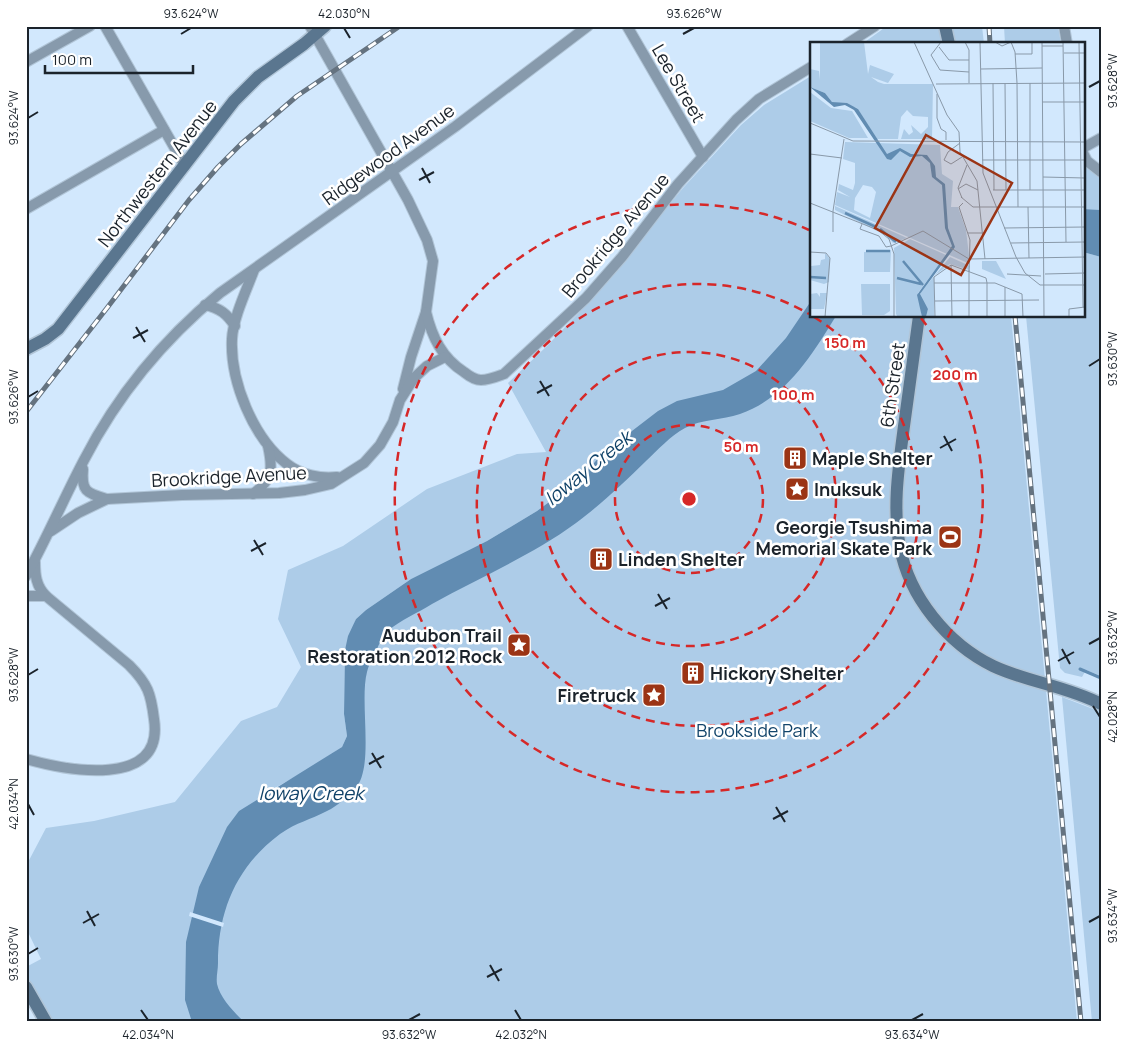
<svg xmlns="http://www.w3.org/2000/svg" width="1127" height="1048" font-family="Manrope,sans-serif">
<rect width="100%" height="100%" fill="#d2e8fd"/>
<g fill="#adcce8" fill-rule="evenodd">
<path d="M887,26h95l2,18h-122z"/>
<path d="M1004,26h54l3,18h-56z"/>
<path d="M811,76v240h200l66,706h-1027l-24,-46v-9l15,-8 -14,-29 -1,-64 20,-38 48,-7 81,-19 66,-81 36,-14 24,-40 -23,-48 10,-49 55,-24 84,-57 90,-35 29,-2 -38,-69 39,-37 42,-44 94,-114 58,-63 23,-20zM566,490l-77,66 -129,80 -10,129 -84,28 41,-23 35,-23 5,-11 -3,-22 1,-64 11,-31 10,-9 45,-31 76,-38 50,-30z"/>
<path d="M1083,164l18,13v33l-18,-1z"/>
<path d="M1083,252l18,5v419l-15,-6 -4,7 -17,-4 -5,-5 -34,-352h57z"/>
<path d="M1062,697l39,15v310h-9z"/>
</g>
<g fill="#618cb2">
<path d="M1083,209l18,1v47l-18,-5z"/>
<path d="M811,301v15h25c-24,39 -50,82 -96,98 -18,6 -38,5 -55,14 -15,8 -27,22 -39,33 -21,21 -47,45 -70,62 -45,33 -96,54 -144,81 -14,9 -32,16 -44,27 -6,6 -10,15 -13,23 -3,6 -7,12 -8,18 -8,31 8,95 -12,117 -9,8 -17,17 -28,22 -17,9 -30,11 -47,23 -43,32 -62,76 -62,129 0,7 -2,14 -1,21 3,14 17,28 27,38h-52l-7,-22 1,-58 13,-55 28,-60 12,-16 103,-64 5,-11 -3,-22 1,-64 3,-14 8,-17 10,-9 45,-31 76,-38 50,-30 42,-31 23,-26 56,-43 19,-10 46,-11 33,-19 30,-33z"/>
</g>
<path fill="#d2e8fd" d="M190,912l34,11 -1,4 -34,-11z"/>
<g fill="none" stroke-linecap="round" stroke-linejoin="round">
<path stroke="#618cb2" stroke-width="3" d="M1080,669l21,9"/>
<g stroke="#b1c5d7" stroke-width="12">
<g id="street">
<path d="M105,26l80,140"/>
<path d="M310,26l98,174 19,40 6,21 -7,51 -15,45 -8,32"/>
<path d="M627,26l76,131"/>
<path d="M1064,26l3,18"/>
<path d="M847,44l28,-18"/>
<path d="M26,62l64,-36"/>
<path d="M1083,148l18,-10"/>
<path d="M1083,153l4,8 14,11"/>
<path d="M26,209l138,-79"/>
<path d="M254,270c-7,19 -21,48 -22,69 -2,42 21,99 55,125 14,11 34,15 50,13"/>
<path d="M205,305c15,3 22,9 30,21"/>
<path d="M426,312c6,25 16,46 38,60 5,4 11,8 17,8 8,0 15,-3 23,-6l82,-76 36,-41 56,-73 58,-64 23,-21 52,-32"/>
<path d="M83,469c-2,23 4,24 24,30"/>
<path d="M253,494c20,-15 20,-25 15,-48"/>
<path d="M51,531l27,-18 29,-14 75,-4 97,-2 26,-3 26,-6 33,-21 16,-18 13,-23 7,-22 14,-22 13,-12 18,-9"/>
<path d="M35,562c0,13 1,24 11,34"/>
<path d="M26,576c21,-38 38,-78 58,-116 33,-64 80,-121 136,-167l236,-167 132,-100"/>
<path d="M26,596h20l83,69c19,19 22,29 25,54 11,71 -89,51 -128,40"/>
</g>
</g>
<g stroke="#b1c5d7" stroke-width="15">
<g id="secondary">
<path d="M945,26l4,18"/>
<path d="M919,316c-5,37 -10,73 -15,110 -5,39 -12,81 -4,121 9,50 48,97 93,119 34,16 73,20 108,38"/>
<path d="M26,349l19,-10 13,-10 176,-228 24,-24 46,-33 21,-18"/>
<path d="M26,987l20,35"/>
</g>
</g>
<use href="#street" stroke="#879aac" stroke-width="10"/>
<use href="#secondary" stroke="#5a768f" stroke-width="12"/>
<g stroke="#657380" stroke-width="5">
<g id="rail">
<path d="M989,26l1,18"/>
<path d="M1015,316l66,706"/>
<path d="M26,412l81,-104 82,-108 29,-33 23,-23 56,-48 103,-70"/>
</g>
</g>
<use href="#rail" stroke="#fff" stroke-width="3" stroke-dasharray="9" stroke-linecap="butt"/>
</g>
<path fill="none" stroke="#1b232b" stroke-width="2" d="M344,28l6,10M181,34l10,-6M683,34l11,-6M1089,87l11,-6M28,118l10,-6M422,168l8,15M419,180l15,-8M136,327l9,15M133,338l15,-8M1089,366l11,-7M540,381l9,15M537,393l15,-8M28,397l10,-6M944,436l8,15M940,448l16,-9M254,540l9,15M251,551l15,-8M658,594l9,15M655,606l15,-8M1089,644l11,-6M1062,649l8,15M1058,661l16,-9M28,675l10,-6M1093,706l7,11M372,753l9,15M369,764l15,-8M28,804l6,11M776,807l9,15M773,819l15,-8M87,911l8,15M1089,922l11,-6M83,923l16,-9M28,954l10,-6M490,965l9,16M487,977l15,-8M141,1010l7,10M515,1010l6,10M409,1020l11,-6M912,1020l11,-6"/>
<g fill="none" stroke="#d62828" stroke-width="2.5" stroke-dasharray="9 6">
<circle cx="689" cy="499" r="74"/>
<circle cx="689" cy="499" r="147"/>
<path d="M814 317A221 221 0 1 1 809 314"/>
<path d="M921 318A294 294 0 1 1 809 230"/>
</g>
<defs>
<g id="building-square" transform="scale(1.25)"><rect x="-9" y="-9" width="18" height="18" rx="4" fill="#9b3415" stroke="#fff"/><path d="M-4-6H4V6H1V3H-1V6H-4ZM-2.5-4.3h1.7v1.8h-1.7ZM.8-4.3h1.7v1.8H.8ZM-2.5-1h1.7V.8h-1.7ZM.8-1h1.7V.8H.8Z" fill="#fff"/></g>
<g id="sight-square" transform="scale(1.25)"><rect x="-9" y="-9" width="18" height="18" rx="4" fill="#9b3415" stroke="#fff"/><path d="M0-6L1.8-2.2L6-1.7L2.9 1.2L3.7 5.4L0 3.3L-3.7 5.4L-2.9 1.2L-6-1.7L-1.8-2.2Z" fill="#fff"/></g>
<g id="stadium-square" transform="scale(1.25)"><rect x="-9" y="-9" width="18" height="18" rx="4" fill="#9b3415" stroke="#fff"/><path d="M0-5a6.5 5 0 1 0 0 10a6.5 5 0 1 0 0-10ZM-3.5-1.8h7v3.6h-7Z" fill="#fff"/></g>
</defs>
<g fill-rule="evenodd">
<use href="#building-square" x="795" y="458"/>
<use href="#sight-square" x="797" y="489"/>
<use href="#stadium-square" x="950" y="537"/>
<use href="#building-square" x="601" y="559"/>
<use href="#sight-square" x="519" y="645"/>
<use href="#building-square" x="693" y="673"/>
<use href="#sight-square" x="654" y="695"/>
</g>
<g text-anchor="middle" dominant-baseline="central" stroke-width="5" stroke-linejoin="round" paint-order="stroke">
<g font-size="18" fill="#1b232b" stroke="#fff">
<text transform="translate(679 83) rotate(60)">Lee Street</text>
<text transform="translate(388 154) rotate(-36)">Ridgewood Avenue</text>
<text transform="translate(157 173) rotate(-52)">Northwestern Avenue</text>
<text transform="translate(615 235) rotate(-50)">Brookridge Avenue</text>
<text transform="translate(892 385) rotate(-82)">6th Street</text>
<text transform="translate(229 476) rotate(-3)">Brookridge Avenue</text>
</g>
<g font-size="18" font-weight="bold" fill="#1b232b" stroke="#fff" text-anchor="start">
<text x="812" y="458">Maple Shelter</text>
<text x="814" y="489">Inuksuk</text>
<text x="932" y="527" text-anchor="end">Georgie Tsushima<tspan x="932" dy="21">Memorial Skate Park</tspan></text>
<text x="618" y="559">Linden Shelter</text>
<text x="502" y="635" text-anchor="end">Audubon Trail<tspan x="502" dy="21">Restoration 2012 Rock</tspan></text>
<text x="710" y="673">Hickory Shelter</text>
<text x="636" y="695" text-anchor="end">Firetruck</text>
</g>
<g font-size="18" fill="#13456b" stroke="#fff">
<text x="757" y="730">Brookside Park</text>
</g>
<g font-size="19" font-style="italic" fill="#104268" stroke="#fff">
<text transform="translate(588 468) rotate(-39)">Ioway Creek</text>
<text x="311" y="793">Ioway Creek</text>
</g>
</g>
<g transform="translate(810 42)">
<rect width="275" height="275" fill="#d2e8fd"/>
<path d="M10,0h44l4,32 2,-9 24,9 -6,9 -17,-6 7,5 6,2h49l-1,55h-31l3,-10 5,6 4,-3 -2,-7 10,9 7,-7v-10l-15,-1 -6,-6 -6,7 -3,22h-21l-20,-31 -25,-6 -7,-9 -15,-6v-18l9,2 1,9zM0,50l21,16 21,3 16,27h-19l-39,-17zM35,100l95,3 2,29 11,7 -2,26h7l8,23 4,34 -135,-59 2,-13 13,5 -12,-7 1,-6 14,6 2,-7v-20l-12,-4zM53,143l9,2 4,5 -6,26 -16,-8 1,-12zM25,164l72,32 -14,5 -6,-7 -52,-26zM100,197l36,16 -28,38 4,24h-24l-2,-3 -2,-66zM81,208l-1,22h-26v-20zM10,211l6,1 4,5 -1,23 -5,2 -14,-4v-19l1,5 9,-1 1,-5 4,-1v-5zM140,215l20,9 -1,4 -19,-6 -16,12v40l-8,1 2,-8 -9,-12 2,-5zM172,219h14l10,18 -24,-10zM51,242h29v27l-6,4h-22zM7,251l3,4v-4h7l-3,16h-14v-15z" fill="#adcce8" fill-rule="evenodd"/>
<path d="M0,45l15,6 7,9 15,1 11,6 29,45 13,-6 11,6 16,1 8,11 1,11 9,7 3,44 7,19 -35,47 8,15 -2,8h-4l-5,-22 35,-49 -7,-18 -3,-43 -10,-8 -2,-14 -8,-7 -12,1 -10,-6 -9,9 -4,-1 -33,-49 -9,-5 -11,2z" fill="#618cb2"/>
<path fill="none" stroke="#618cb2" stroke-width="2.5" d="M35,171l31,14M70,187l16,13M56,209h24M93,219l20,24M0,235l16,1M87,236l24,6"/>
<path fill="none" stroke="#8999a9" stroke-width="1" d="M104,0l33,73 12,17 1,20 17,29 8,78M131,0l-10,13 9,15 29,2M155,0l4,8v33M170,0l3,131 33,84 9,16 15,12h45M185,0l7,4 9,-4M201,0l4,10 2,31 1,124M232,0l2,275M253,0l3,200M269,0l4,265M232,4h21M129,5l10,13h20M254,11h21M205,12h17v-12M171,27l61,-1M183,41l1,107M195,41l1,107M220,41v107M126,42l149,-1M127,52v24l4,11 5,3v8M232,60h43M0,81l43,18 232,1M150,101l-12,9 -4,8 7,4 11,-7M0,112l32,4M172,118h103M233,135l42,1M148,147l8,-5 12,6M183,148h92M151,155l12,10h112M152,156l-4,-10 9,-23M0,161l68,27 11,9 5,15v63M153,161l-4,4 11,33 -1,32M218,165l1,51M52,182l-2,5 19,7 7,11 5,-1M194,186l81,-1M23,190v-21l11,-72M158,191h16M201,201l74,-1M81,204l32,-15 46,28 116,-2M0,210l16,1 4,5 -5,59M141,223l1,52M141,223l35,13 1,5M159,228v47M197,232l34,2M235,232l40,-1M124,241h61l27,11 1,23M177,241v34M195,245v30M125,259l104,-1M125,275l-1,-40 17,-12M259,275v-8l16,-2"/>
<path fill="#9b3415" fill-opacity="0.15" stroke="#9b3415" stroke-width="2.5" d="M116,93l86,48 -51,92 -86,-47z"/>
<rect width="275" height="275" fill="none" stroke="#1b232b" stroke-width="2.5"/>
</g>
<circle cx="689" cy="499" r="8" fill="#d62828" stroke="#fff" stroke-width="2.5"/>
<g font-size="15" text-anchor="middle" font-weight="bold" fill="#d62828" stroke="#fff" stroke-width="5" stroke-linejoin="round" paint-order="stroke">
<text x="845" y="348">150 m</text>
<text x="955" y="380">200 m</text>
<text x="793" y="400">100 m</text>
<text x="741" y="452">50 m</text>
</g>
<rect width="1127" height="1048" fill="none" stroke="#ffffff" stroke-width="55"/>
<path d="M45 65v8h148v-8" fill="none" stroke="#1b232b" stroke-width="2.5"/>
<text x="52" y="65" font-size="15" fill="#1b232b" stroke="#ffffff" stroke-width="4" paint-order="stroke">100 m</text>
<rect x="28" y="28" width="1072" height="992" fill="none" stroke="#1b232b" stroke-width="2"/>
<g font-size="12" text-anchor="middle" fill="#1b232b">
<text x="191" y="18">93.624°W</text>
<text x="344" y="18">42.030°N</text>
<text x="694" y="18">93.626°W</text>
<text transform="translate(1113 81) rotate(-90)" y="4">93.628°W</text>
<text transform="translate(14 118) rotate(-90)" y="4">93.624°W</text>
<text transform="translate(1113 359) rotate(-90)" y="4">93.630°W</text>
<text transform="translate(14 397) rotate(-90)" y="4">93.626°W</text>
<text transform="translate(1113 638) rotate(-90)" y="4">93.632°W</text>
<text transform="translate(14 675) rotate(-90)" y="4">93.628°W</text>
<text transform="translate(1113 717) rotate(-90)" y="4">42.028°N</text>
<text transform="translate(14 804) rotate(-90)" y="4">42.034°N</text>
<text transform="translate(1113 916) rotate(-90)" y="4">93.634°W</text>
<text transform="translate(14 954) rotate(-90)" y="4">93.630°W</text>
<text x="148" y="1039">42.034°N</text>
<text x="409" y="1039">93.632°W</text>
<text x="521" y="1039">42.032°N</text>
<text x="912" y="1039">93.634°W</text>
</g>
</svg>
